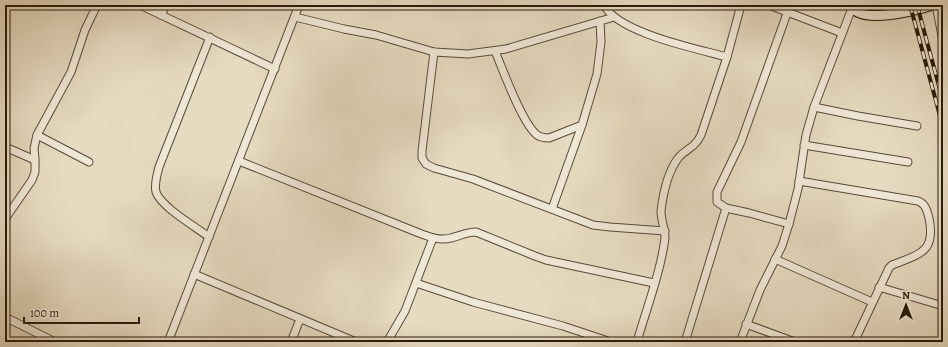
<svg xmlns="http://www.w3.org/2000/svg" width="948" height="347" font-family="Alegreya,serif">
<rect width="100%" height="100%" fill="#e6dac0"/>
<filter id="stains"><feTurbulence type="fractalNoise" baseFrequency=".005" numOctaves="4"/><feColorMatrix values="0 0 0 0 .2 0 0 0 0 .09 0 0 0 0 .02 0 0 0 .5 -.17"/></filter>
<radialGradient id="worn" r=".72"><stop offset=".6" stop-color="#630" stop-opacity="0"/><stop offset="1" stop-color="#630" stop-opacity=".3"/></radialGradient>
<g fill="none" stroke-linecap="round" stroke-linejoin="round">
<g stroke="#584a39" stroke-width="9">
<g id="minor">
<path d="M140,5l135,64"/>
<path d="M604,5c14,28 94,44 123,52"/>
<path d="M769,5l73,28"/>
<path d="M936,5l7,36"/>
<path d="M161,15l5,-10"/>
<path d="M295,17l49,12 32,6 58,17 34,2 38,-5 108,-32"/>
<path d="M495,51c8,19 27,72 42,84 3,2 8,3 12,3l33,-13"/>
<path d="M434,52l-12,99v7l4,6 8,4 39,11 120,46 17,2 55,4"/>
<path d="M814,107l44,9 59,10"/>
<path d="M37,135l52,27"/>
<path d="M804,145l104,17"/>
<path d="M5,147l30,13"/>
<path d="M239,161l180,72c10,4 21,8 32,5 9,-2 15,-6 25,-6l59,24 11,4 108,23"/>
<path d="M799,181l119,20c8,3 9,10 11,17 7,34 -9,36 -37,47l-3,3 -35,74"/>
<path d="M552,209l30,-84 15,-51 4,-32 -1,-21"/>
<path d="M5,219l27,-39 3,-8v-12l-1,-12 3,-13 34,-63 14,-42 12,-25"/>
<path d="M789,224l-40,-11 -23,-5 -9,-6v-10l24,-50 49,-137"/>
<path d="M209,237c-13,-10 -48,-30 -53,-45 -2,-8 1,-17 3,-25l51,-130"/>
<path d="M775,259l97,43"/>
<path d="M194,274l162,68"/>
<path d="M416,283l57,19 90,24 48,16"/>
<path d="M879,287l64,19"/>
<path d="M5,317l50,25"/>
<path d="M746,324l49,18"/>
<path d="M168,342l131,-337"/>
<path d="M291,342l9,-23"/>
<path d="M387,342l18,-31 28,-73"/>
<path d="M637,342c9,-32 24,-71 28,-104 0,-9 -4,-18 -4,-27 2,-17 7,-40 18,-54 8,-9 15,-8 22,-22l26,-78 14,-52"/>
<path d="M685,342l41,-134"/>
<path d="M740,342l20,-52 22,-44 7,-22 9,-35 8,-54 8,-28 38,-99"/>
</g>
</g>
<g stroke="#281a0c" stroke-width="11">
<path id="secondary" d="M851,5c8,21 66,5 82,0"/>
</g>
<use href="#minor" stroke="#efe7d6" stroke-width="7"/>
<use href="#secondary" stroke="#efe7d6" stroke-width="9"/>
<g stroke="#281a0c" stroke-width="4">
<g id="rail">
<path d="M910,5l33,122"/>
<path d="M917,5l26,96"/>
</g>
</g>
<use href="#rail" stroke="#efe7d6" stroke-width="2.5" stroke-dasharray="8" stroke-linecap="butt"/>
</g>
<rect width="948" height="347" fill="none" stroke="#e6dac0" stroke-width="20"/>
<rect x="6" y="6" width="936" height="335" fill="none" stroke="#281a0c" stroke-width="2"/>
<rect x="10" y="10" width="928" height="327" fill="none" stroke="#281a0c"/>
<g transform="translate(906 305)" stroke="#efe7d6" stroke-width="3" paint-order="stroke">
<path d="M0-3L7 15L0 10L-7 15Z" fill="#281a0c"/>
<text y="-6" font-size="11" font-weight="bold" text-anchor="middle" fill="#281a0c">N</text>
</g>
<path d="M24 317v6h115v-6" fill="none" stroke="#281a0c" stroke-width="2"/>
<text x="30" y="317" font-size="12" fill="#281a0c" stroke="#efe7d6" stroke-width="3" paint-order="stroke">100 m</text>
<rect width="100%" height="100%" filter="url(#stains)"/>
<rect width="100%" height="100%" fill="url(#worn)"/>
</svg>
